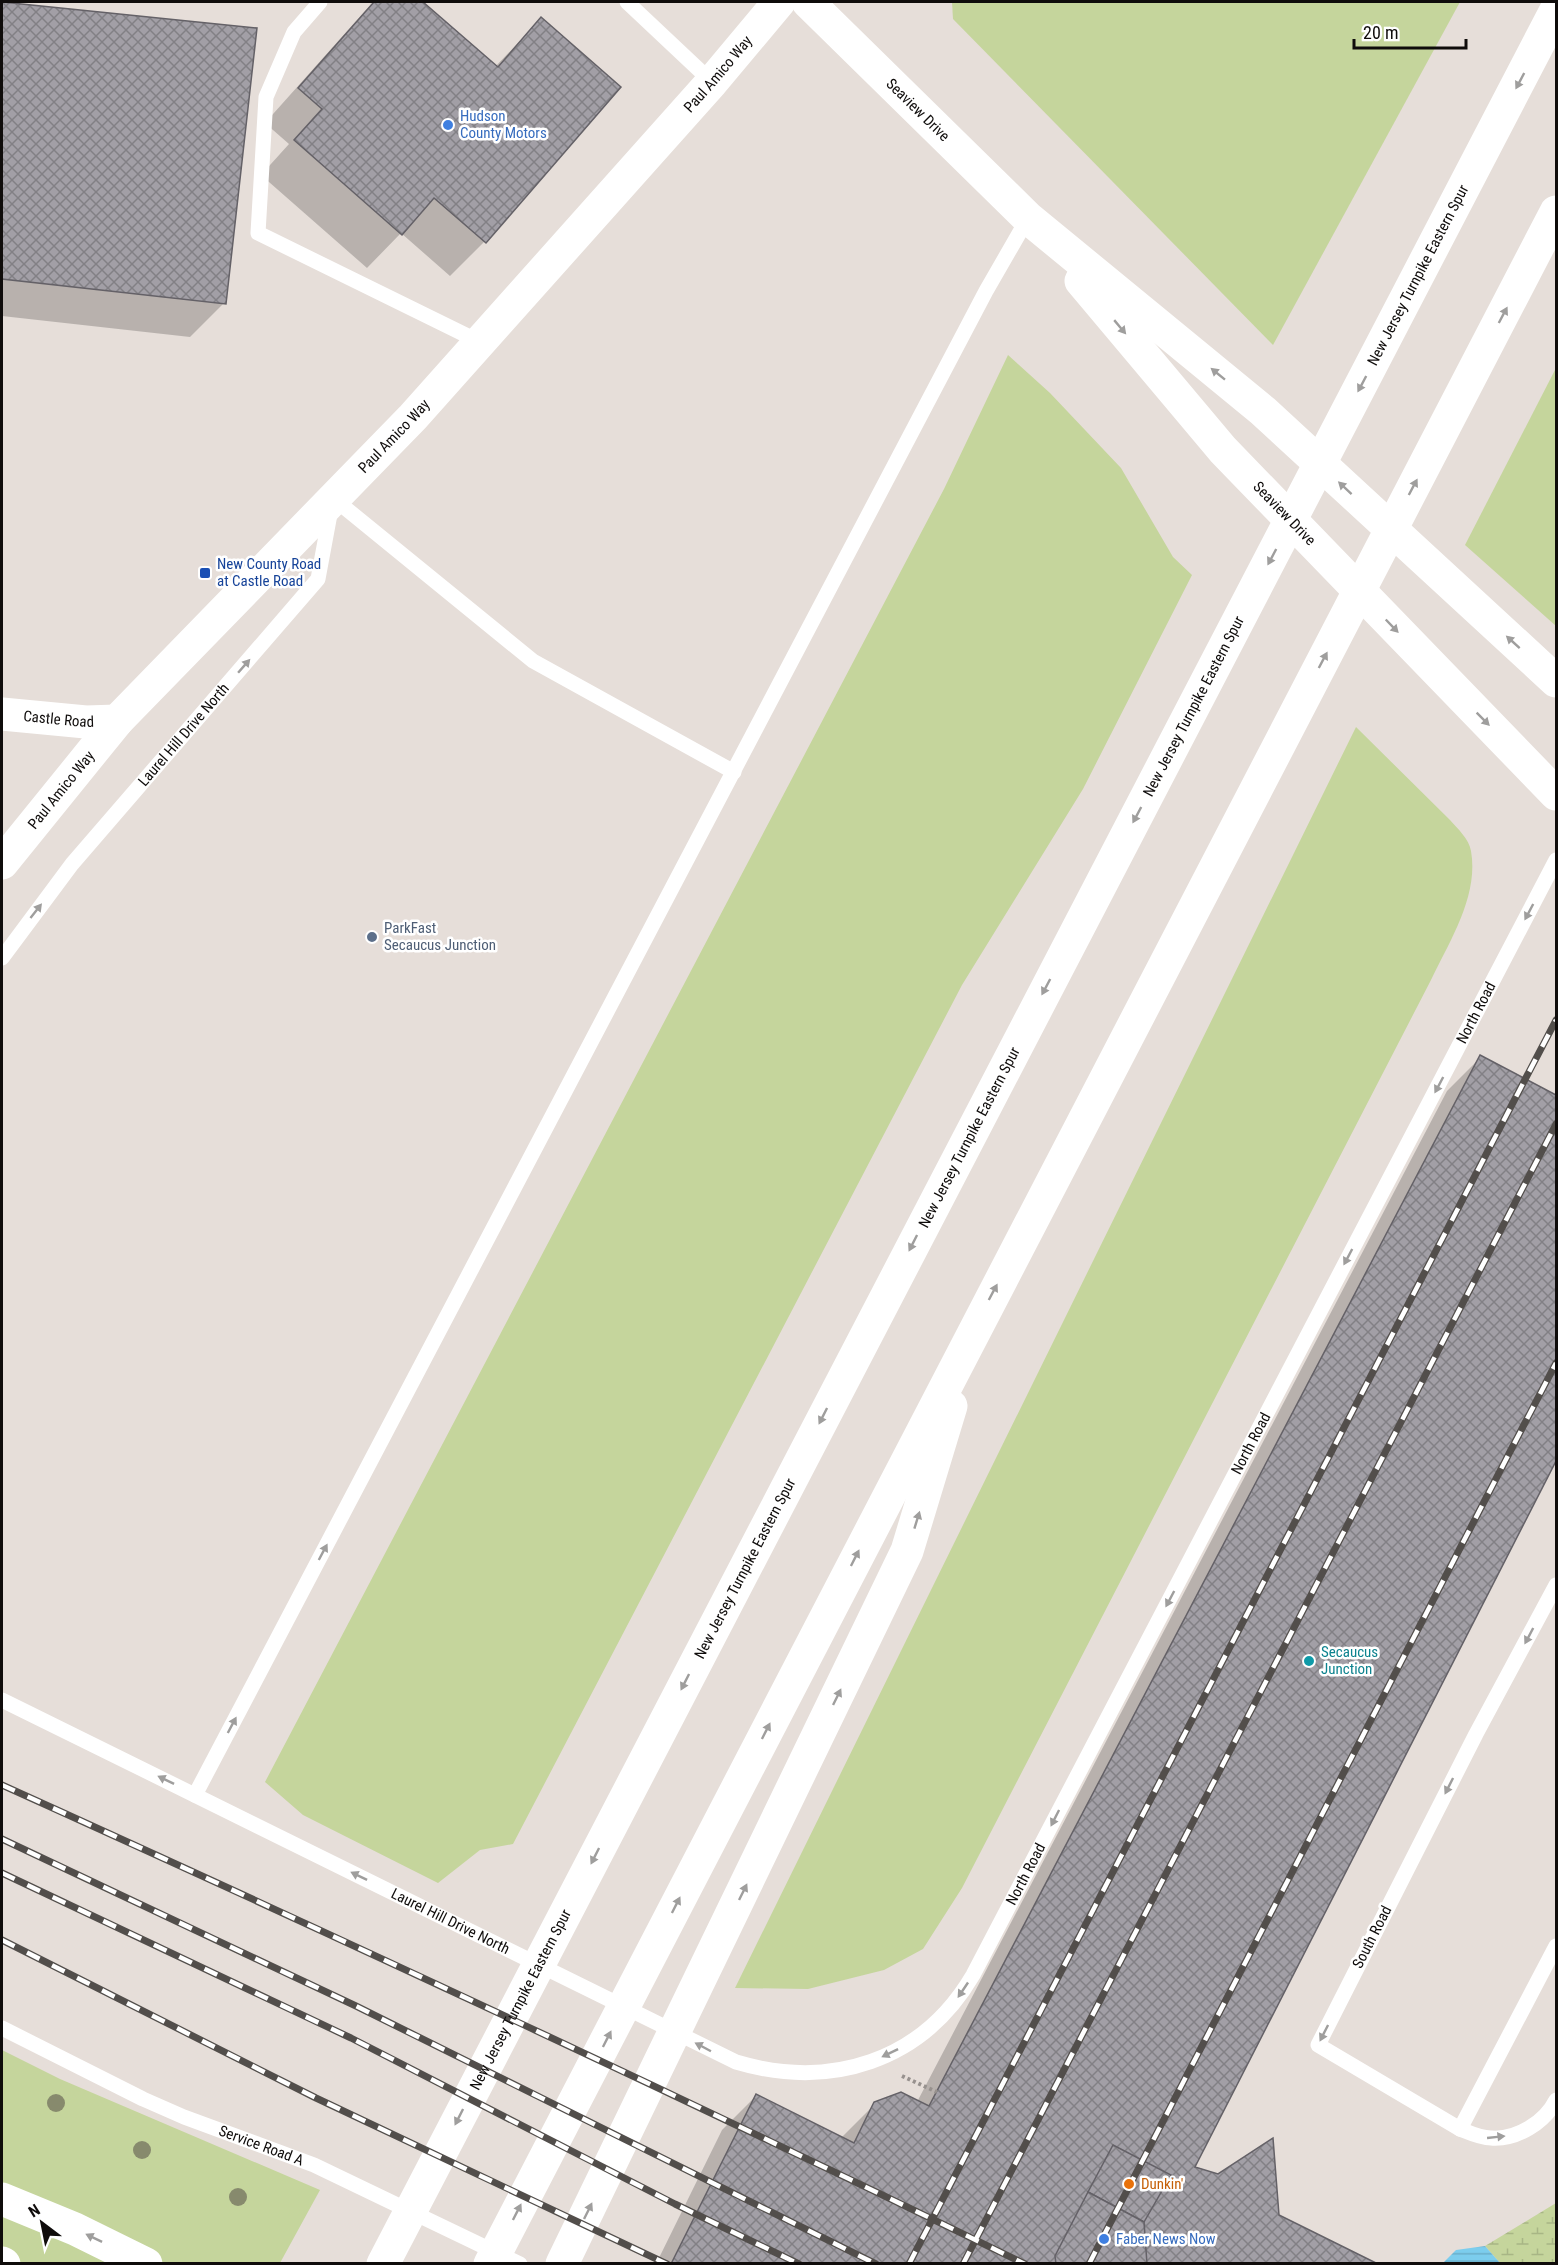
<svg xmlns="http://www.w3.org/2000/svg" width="1558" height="2265" font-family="'Roboto Condensed',sans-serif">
<defs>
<pattern id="wetland-marsh" width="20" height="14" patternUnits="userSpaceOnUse" patternTransform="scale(1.5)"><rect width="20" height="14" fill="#c5d59c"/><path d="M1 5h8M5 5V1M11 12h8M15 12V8" fill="none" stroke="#a8b685"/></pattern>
<pattern id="water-rules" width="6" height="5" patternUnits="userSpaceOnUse" patternTransform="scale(1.5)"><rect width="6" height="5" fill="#7ccded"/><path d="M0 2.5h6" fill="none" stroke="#6aafca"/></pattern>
<pattern id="building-cross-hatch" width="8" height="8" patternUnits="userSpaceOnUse" patternTransform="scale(1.5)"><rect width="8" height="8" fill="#a29fa6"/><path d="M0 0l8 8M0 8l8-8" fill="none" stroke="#828085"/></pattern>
</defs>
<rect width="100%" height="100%" fill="#e6ded9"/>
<g fill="#c5d59c">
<path d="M952,2h508l-187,343 -320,-326z"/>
<path d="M1008,355l42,38 71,75 52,89 19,18 -109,214 -121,196 -449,859 -33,6 -42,33 -135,-68 -38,-33 679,-1293z"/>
<path d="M1556,368v258l-91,-81z"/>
<path d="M1356,727l94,93c8,9 19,19 21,31 8,45 -22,91 -40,129l-469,908 -39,61 -39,21 -76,19 -73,-1z"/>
<path d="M2,2050l58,29 260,111 -40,73h-278z"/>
</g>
<path fill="url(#wetland-marsh)" d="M1556,2203v60h-56l-15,-17z"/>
<path fill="url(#water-rules)" d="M1485,2246l15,17h-57l13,-13z"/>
<g fill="#0003">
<path d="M2,2l222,301 -34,34 -188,-21z"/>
<path d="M373,2h48l74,65 46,-48 78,68 -135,155 -34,34 -49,-43 -34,35 -106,-93 28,-31 -24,-21z"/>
<path d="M1481,1057l75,39v362l-363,710 85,48 96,48h-718l66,-134 34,-34 85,42 34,-34 42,-2 530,-1011z"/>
</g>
<g fill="url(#building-cross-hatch)" stroke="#646167" stroke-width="1.5">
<path d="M2,2l255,26 -31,276 -224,-25z"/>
<path d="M374,2h49l75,65 43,-50 80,70 -135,156 -52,-45 -32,37 -108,-95 28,-31 -24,-21z"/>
<path d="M1480,1055l76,40v366l-361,706 23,7 55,-36 6,77 99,49h-707l85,-170 98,49 20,-41 27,-10 28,14z"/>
<path d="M1113,2145l58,30 -27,47 -56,-30z"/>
<path d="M1088,2192l56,30 3,42h-91l-1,-8z"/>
</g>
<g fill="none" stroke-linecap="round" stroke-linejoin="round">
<path stroke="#97918e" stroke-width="4" stroke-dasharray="3 3" stroke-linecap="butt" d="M902,2076l35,16"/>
<g stroke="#fff" stroke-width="15">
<path d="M320,2l-26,30 -28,65 -8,136 222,109"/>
<path d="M627,2l85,80"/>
<path id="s1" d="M2,958l70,-94 246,-285 15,-81 200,163 201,111"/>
<path d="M1556,1585l-80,149 -158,311 142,84c10,4 20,9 31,9 26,2 54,-16 65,-38"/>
<path id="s2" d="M2,1700l734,362c94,28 186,0 237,-87l583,-1115"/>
<path d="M195,1795l791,-1504 42,-73"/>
<path id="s3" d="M2,2028l141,71 41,18 130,48 206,99"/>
<path d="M1460,2129l96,-183"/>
</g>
<g stroke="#fff" stroke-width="33">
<path id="s4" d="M2,714l84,8 31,-1"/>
<path id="s5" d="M2,863l115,-142 296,-304 299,-335 67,-80"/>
</g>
<g stroke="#fff" stroke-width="33">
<path id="s6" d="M808,2l220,216 235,193 293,270"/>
<path id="s7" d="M1081,281l142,169 333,344"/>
</g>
<g stroke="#fff" stroke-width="33">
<path d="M2,2199l73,30 71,35"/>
<path d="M2,2263l2,1"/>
<path id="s8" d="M383,2264l1173,-2254"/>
<path d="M490,2264l1066,-2052"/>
<path d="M562,2264l345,-713 44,-145"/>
</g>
<g stroke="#524e4b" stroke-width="7">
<g id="rail">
<path d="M2,1785c343,155 684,314 1023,479"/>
<path d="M2,1839l354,167 520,258"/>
<path d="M2,1873l349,165 324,166 124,60"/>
<path d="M2,1940l314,158 351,166"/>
<path d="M909,2264l647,-1244"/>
<path d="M963,2264l593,-1140"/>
<path d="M1089,2264l467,-901"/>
</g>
</g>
<use href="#rail" stroke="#fff" stroke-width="4.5" stroke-dasharray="14" stroke-linecap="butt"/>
</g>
<g fill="#878a6d">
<circle cx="56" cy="2103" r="9"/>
<circle cx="142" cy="2150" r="9"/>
<circle cx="238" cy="2197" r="9"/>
</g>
<defs><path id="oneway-solid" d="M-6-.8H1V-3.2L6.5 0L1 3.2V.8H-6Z" transform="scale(1.5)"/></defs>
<g fill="#9f9e9d">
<use href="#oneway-solid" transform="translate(1520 81) rotate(118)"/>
<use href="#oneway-solid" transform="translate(1503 315) rotate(-62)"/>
<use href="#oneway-solid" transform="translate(1120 327) rotate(50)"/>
<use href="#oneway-solid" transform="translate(1218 374) rotate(-141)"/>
<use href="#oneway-solid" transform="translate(1362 384) rotate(118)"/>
<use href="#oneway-solid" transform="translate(1413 487) rotate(-62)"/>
<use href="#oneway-solid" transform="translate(1345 488) rotate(-137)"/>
<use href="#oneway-solid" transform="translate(1272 557) rotate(118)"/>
<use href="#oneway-solid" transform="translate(1392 626) rotate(46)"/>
<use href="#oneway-solid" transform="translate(1513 642) rotate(-138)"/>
<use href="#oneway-solid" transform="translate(1323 660) rotate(-62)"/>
<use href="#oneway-solid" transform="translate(244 666) rotate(-49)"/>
<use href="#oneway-solid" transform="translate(1483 719) rotate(45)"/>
<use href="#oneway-solid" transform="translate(1137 815) rotate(118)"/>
<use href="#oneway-solid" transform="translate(36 911) rotate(-52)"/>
<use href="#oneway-solid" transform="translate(1529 912) rotate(118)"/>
<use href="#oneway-solid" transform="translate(1046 987) rotate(118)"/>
<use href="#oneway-solid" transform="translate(1439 1085) rotate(118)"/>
<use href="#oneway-solid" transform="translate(913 1243) rotate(117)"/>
<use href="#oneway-solid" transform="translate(1348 1257) rotate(118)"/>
<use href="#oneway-solid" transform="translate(993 1292) rotate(-62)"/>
<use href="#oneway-solid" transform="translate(823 1416) rotate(117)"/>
<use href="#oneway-solid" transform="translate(917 1520) rotate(-73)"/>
<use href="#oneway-solid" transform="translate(323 1552) rotate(-62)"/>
<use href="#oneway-solid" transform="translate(855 1558) rotate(-63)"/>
<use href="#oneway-solid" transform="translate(1170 1599) rotate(118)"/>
<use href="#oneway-solid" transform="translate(1529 1636) rotate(118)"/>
<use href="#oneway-solid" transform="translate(685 1682) rotate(117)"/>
<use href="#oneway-solid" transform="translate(837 1697) rotate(-64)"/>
<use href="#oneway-solid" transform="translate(232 1725) rotate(-62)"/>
<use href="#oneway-solid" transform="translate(766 1731) rotate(-63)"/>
<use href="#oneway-solid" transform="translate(166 1780) rotate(-154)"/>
<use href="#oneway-solid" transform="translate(1449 1786) rotate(117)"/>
<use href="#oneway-solid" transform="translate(1055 1818) rotate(117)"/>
<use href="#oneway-solid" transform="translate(595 1856) rotate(117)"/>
<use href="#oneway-solid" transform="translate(359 1876) rotate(-154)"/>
<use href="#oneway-solid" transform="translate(743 1892) rotate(-64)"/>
<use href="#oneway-solid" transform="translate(676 1905) rotate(-63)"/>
<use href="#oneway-solid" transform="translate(963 1990) rotate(124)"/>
<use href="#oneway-solid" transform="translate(1324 2033) rotate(117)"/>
<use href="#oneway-solid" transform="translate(607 2039) rotate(-63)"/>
<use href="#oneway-solid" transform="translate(703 2047) rotate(-152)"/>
<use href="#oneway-solid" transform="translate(890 2053) rotate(154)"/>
<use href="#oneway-solid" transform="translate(459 2117) rotate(117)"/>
<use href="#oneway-solid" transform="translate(1496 2137) rotate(-6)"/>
<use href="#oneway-solid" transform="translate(588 2211) rotate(-64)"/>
<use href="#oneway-solid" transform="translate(517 2212) rotate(-63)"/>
<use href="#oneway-solid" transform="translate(94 2238) rotate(-154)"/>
</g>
<g fill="#3f7fe0" stroke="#fff" stroke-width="2">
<circle cx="448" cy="125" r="6"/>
<circle cx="1104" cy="2239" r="6"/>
</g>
<rect fill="#1a4fb4" stroke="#fff" stroke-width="2" x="199" y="567" width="12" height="12" rx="3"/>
<circle fill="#5c6f8a" stroke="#fff" stroke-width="2" cx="372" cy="937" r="6"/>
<circle fill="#0f9aa8" stroke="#fff" stroke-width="2" cx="1309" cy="1661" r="6"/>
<circle fill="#e8710a" stroke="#fff" stroke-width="2" cx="1129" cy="2184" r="6"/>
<g text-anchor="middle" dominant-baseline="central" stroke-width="5" stroke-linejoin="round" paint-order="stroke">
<g font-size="15" fill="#0f0c0b" stroke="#fff">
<text stroke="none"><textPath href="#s5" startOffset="1066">Paul Amico Way</textPath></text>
<text stroke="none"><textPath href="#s6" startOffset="154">Seaview Drive</textPath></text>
<text stroke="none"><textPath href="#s8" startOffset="2242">New Jersey Turnpike Eastern Spur</textPath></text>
<text stroke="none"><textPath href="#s5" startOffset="580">Paul Amico Way</textPath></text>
<text stroke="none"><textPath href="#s7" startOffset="309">Seaview Drive</textPath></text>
<text stroke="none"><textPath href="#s8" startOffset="1756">New Jersey Turnpike Eastern Spur</textPath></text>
<text stroke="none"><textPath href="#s4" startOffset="57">Castle Road</textPath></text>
<text stroke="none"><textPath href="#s1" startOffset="288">Laurel Hill Drive North</textPath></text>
<text stroke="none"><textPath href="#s5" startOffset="94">Paul Amico Way</textPath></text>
<text stroke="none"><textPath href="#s2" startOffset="2178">North Road</textPath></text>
<text stroke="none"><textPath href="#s8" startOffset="1270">New Jersey Turnpike Eastern Spur</textPath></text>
<text stroke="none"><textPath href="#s2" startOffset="1692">North Road</textPath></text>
<text stroke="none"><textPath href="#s8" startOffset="784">New Jersey Turnpike Eastern Spur</textPath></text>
<text stroke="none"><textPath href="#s2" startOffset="1206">North Road</textPath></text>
<text stroke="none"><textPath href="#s2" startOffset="500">Laurel Hill Drive North</textPath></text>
<text transform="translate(1372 1937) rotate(-63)">South Road</text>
<text stroke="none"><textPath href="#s8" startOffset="298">New Jersey Turnpike Eastern Spur</textPath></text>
<text stroke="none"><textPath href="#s3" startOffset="285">Service Road A</textPath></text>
</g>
<g font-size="15" fill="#366cbe" stroke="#fff" text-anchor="start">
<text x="460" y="116">Hudson<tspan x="460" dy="17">County Motors</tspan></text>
<text x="1116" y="2239">Faber News Now</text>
</g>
<g font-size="15" fill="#164399" stroke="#fff" text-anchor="start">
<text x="217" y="564">New County Road<tspan x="217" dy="17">at Castle Road</tspan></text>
</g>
<g font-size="15" fill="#4e5e75" stroke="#fff" text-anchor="start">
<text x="384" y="928">ParkFast<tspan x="384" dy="17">Secaucus Junction</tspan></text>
</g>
<g font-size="15" fill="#0d838f" stroke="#fff" text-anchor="start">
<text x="1321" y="1652">Secaucus<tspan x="1321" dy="17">Junction</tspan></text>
</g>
<g font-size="15" fill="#c56008" stroke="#fff" text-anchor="start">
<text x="1141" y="2184">Dunkin'</text>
</g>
</g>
<rect width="1558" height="2265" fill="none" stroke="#0f0c0b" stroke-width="6"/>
<g transform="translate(42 2223) rotate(328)" stroke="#ffffff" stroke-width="4.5" paint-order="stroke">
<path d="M0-4.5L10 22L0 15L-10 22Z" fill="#0f0c0b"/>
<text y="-9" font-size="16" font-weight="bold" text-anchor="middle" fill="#0f0c0b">N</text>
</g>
<path d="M1354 39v9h112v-9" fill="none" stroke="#0f0c0b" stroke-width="3"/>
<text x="1363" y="39" font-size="18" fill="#0f0c0b" stroke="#ffffff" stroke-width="4.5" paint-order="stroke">20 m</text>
</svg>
